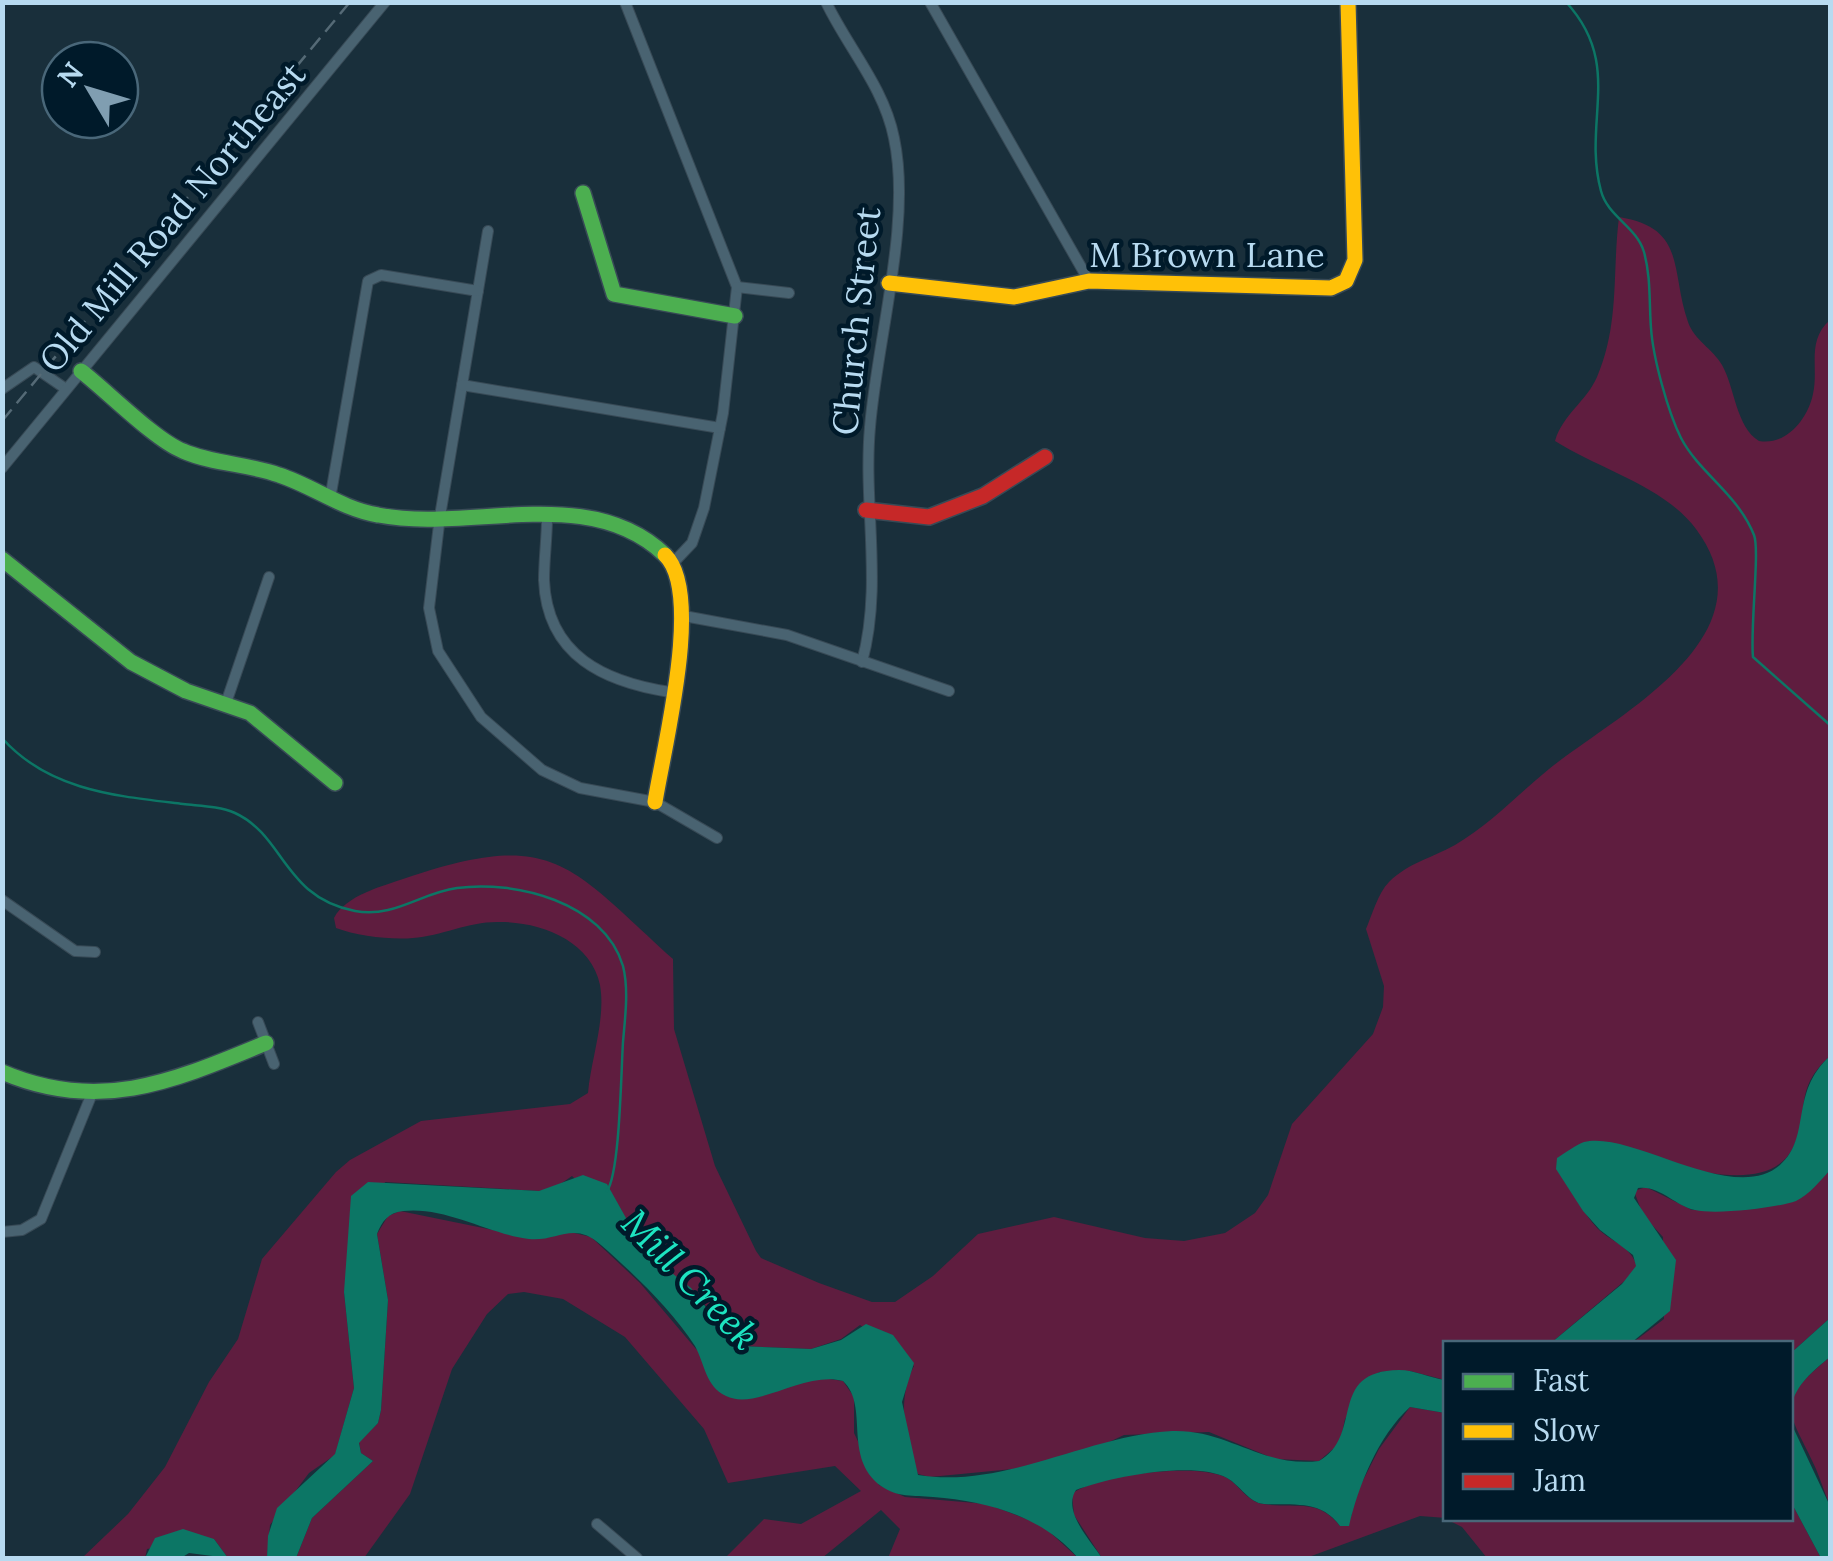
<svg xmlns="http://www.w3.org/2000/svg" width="1833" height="1561" font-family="Lora,serif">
<rect width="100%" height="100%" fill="#192f3b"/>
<g fill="#5f1d3f">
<path d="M1619,217c68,11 51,53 69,105 6,18 25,27 34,43 13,23 14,62 37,76 27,5 49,-22 54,-47 6,-27 -7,-53 17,-74v736c-38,34 -19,57 -37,92 -28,54 -131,14 -173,-3l-58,28c11,19 20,39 35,55 14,14 33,17 40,38l-9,12 -77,65 -105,1 -1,36 -35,-9 -31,1 -34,47 -5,24 -21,18 -44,-2 -66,-27 -85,3 -32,15 -70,18 -92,9 -12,-3c-14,-32 -21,-77 -4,-108l-54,-41 -19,14 -30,10 -75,-3 -37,-49 -54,-45 -14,-20 -59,-56 -19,13 -14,2 -154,-9 -41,110 10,96 -19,67 -26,18 -39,52 -3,33h-39l-14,-19 -67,10 -2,9h-63l46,-44 37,-47 44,-85 29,-43 24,-80 74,-87 14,-12 71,-39 149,-17 18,-11c3,-34 18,-74 12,-108 -9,-45 -61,-64 -103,-63 -29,0 -56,14 -84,16 -22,2 -56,-2 -77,-10l-2,-10c12,-23 49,-32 72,-40 148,-50 162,-14 267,81l1,70 41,137 41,85 5,7 58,25 53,19h23l38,-26 45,-42 76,-17 91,21 39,3 41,-8 30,-20 13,-18 24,-71 81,-90 10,-27 1,-21 -18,-57c6,-14 12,-36 23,-47 19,-19 43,-24 66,-37 36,-21 62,-50 94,-76 67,-54 227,-133 147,-240 -32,-43 -97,-60 -141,-88 8,-27 31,-39 42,-64 23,-54 15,-104 22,-160z"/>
<path d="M1830,1170v148l-38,34 -2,-8h-159l33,-25 -1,-82 -20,-22 -9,-24 12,-4 46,23h39l64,-9z"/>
<path d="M400,1211l137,28 29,-8 25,6 49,46 56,66 64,47 56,-19 27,4 11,16v36l25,52 26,12 82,7 55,21 36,33h-190l12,-29 -19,-19 -59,48h-97l39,-39 37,5 60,-33 -26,-25 -107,17 -24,-54 -79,-92 -62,-38 -39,-7 -16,2 -21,20 -35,55 -42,125 -46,64h-68l16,-40 61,-57 -12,-8 -2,-11 19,-19 3,-13 7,-110 -11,-66 11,-18z"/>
<path d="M1830,1357v149c-5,-12 -9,-25 -14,-37 -26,-58 -45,-64 14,-112z"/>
<path d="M1410,1407l35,6 1,105 -26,-2 -114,42h-204l-28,-43 -2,-21c24,-20 124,-31 153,-17 13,6 22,25 38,27 31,5 55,-7 77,22l12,-11 -1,-11 28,-55z"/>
<path d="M1791,1502l30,56h-334l-25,-31 -16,-8 344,-1z"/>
</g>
<g fill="#0c7665">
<path d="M1830,1056v114c-9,10 -21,25 -34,31 -20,7 -80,14 -101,9 -20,-4 -35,-25 -57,-22l-4,10 42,62 -6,51 -39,32h-80l71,-59 14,-18 -3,-11 -33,-25 -17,-19 -27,-42 1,-11c8,-5 19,-13 27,-16 48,-12 149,64 196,23 32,-28 9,-72 50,-109z"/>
<path d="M583,1175l24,9 38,68 46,36 45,58 75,3 30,-9 25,-16 27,11 21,28 -12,39 16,73c87,14 170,-40 254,-44 56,-2 90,37 147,30 46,-26 7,-90 80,-91 16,0 31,8 46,10v33l-35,-6c-32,29 -52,80 -61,119h-9c-20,-27 -45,-20 -76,-22 -15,-1 -24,-19 -37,-26 -32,-18 -118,-1 -151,12 -14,21 14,50 26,68h-24c-36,-42 -91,-57 -145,-61 -20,-2 -35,1 -52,-11 -39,-29 -11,-80 -38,-105 -39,-10 -87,30 -117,15 -21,-10 -21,-32 -31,-50 -23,-36 -62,-73 -94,-101 -27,-25 -44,-3 -72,-6 -40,-5 -84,-33 -126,-28 -15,2 -21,10 -26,23l11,66 -7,110 -3,13 -19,20 2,10 12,8 -61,57 -16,40h-29l1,-22 9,-28 58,-54 19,-66 -10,-96 7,-96 17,-14 171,9z"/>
<path d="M1830,1318v39c-17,14 -34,27 -39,50v-54z"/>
<path d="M1791,1423l39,83v52h-9l-30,-56z"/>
<path d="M183,1529l31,10 14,19 -39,-5 -8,5h-36l10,-20z"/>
</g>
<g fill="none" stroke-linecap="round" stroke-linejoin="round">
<g stroke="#0c7665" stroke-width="2.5">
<path d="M1566,2c58,63 16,119 35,189 7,26 35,35 43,61 7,25 5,50 7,76 2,30 17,84 30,110 19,36 56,55 73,97 6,15 -4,93 -1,122l77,68"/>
<path d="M2,738c47,53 115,58 181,66 17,2 36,2 52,9 50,23 48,84 120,98 40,7 65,-18 102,-23 58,-8 147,14 166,78 6,24 2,52 0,76 -2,30 -3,130 -16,149"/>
</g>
<g stroke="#384a56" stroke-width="12">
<g id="street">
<path d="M625,2l112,285 -14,126 -19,95 -12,35 -19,20"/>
<path d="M826,2c22,46 58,85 68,136 18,84 -17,202 -24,289 -7,78 13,158 -8,235"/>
<path d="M930,2l159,279"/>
<path d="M488,231l-48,285 -11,92 9,43 43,66 61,53 38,18 75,14 62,36"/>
<path d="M737,287l52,6"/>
<path d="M462,385l258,43"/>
<path d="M2,389l32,-22 32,22"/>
<path d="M2,468l383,-466"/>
<path d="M330,499l38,-218 13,-6 97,16"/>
<path d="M547,518c0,20 -3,41 -3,62 3,76 61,102 126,112"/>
<path d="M684,616l103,19 162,56"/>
<path d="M226,703l43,-126"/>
<path d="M2,900l73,51 20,1"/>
<path d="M258,1022l16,42"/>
<path d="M2,1232l20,-2 19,-11 50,-123"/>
<path d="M597,1524l40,34"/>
</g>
</g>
<g stroke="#384a56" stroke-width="18">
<g id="fast">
<path d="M583,193l31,101 121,22"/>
<path d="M81,371c26,20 74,69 102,80 30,13 66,13 96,24 34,11 63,34 99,40 92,18 211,-33 287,40"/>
<path d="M2,559l129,103 55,29 64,22 85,70"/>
<path d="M2,1072c97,42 172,9 264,-29"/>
</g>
</g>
<g stroke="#384a56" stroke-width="18">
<g id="slow">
<path d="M889,283l125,14 75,-16 242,7 15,-7 9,-21 -7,-258"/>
<path d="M655,802c8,-52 49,-209 10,-247"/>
</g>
</g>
<g stroke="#384a56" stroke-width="18">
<path id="jam" d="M866,510l63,7 54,-21 62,-39"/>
</g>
<use href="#street" stroke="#496371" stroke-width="10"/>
<use href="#fast" stroke="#4caf50" stroke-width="15"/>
<use href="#slow" stroke="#ffc107" stroke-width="15"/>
<use href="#jam" stroke="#c62828" stroke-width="15"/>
<path stroke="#556a76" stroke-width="2.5" stroke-dasharray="15 8" stroke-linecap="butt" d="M2,421l348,-419"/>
</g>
<g text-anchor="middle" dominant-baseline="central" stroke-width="9" stroke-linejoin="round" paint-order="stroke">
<g font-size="35" fill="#b7daf0" stroke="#001a2a">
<text transform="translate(172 217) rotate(-50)">Old Mill Road Northeast</text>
<text x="1207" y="254">M Brown Lane</text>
<text transform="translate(856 321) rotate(-84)">Church Street</text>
</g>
<g font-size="38" font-style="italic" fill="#1de4c1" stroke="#001a2a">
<text transform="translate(691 1279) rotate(46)">Mill Creek</text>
</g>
</g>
<rect width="1833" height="1561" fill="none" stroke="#b7daf0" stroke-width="10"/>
<rect x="1443" y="1341" width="350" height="180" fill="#001a2a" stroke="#496779" stroke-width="2.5"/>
<rect x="1463" y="1374" width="50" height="15" fill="#4caf50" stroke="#496779" stroke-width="2.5"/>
<text x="1533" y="1391" font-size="30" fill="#b7daf0">Fast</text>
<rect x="1463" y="1424" width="50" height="15" fill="#ffc107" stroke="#496779" stroke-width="2.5"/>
<text x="1533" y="1441" font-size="30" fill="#b7daf0">Slow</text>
<rect x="1463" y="1474" width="50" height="15" fill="#c62828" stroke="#496779" stroke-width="2.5"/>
<text x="1533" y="1491" font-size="30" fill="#b7daf0">Jam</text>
<g transform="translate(90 90) rotate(308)"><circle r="48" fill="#001a2a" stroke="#496779" stroke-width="2.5"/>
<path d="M0-8L18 38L0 25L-18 38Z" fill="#809eb1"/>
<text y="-15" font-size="28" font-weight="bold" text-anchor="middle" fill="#b7daf0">N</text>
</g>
</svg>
